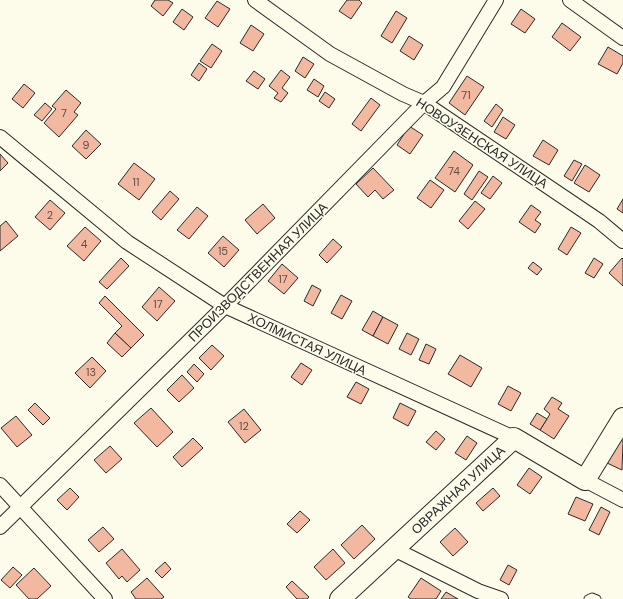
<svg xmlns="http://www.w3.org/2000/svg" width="623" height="599" font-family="'DM Sans',sans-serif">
<rect width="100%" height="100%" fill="#fdfbea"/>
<g fill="#f2b8a0" stroke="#2b2b2b">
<path d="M155,0h13l5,3 -10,13 -12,-10z"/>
<path d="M347,0h12l3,3 -11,16 -12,-8z"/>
<path d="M217,1l13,8 -12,18 -13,-9z"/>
<path d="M182,9l11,8 -9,13 -11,-8z"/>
<path d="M521,9l14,10 -10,14 -14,-9z"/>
<path d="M396,11l11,7 -15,25 -11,-7z"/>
<path d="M562,23l19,14 -11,14 -18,-14z"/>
<path d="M251,25l13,9 -11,17 -13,-8z"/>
<path d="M409,36l14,9 -9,15 -14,-9z"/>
<path d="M212,44l10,7 -11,17 -11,-7z"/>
<path d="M608,47l15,9v7l-6,11 -19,-10z"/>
<path d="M303,57l11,7 -9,14 -10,-7z"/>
<path d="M199,63l8,6 -8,12 -8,-6z"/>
<path d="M281,70l9,7 -8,11 6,5 -7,9 -7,-4 4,-5 -9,-7z"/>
<path d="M254,71l11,8 -7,10 -12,-8z"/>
<path d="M467,76l17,11 -19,28 -16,-12z"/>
<path d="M314,79l10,7 -6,11 -11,-7z"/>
<path d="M24,84l11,9 -12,15 -11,-9z"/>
<path d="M66,90l15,13 -7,9 4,3 -19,22 -15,-14 12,-14 -4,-3z"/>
<path d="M325,92l10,7 -6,9 -10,-7z"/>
<path d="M371,98l9,7 -19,26 -9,-7z"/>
<path d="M45,103l7,6 -10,12 -8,-6z"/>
<path d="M496,104l7,6 -11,17 -8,-6z"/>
<path d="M503,117l12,8 -9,14 -12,-7z"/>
<path d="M409,126l14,9 -13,19 -13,-9z"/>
<path d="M86,130l15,14 -15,15 -14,-13z"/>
<path d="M543,140l15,10 -9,15 -16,-9z"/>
<path d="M454,151l19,14 -18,27 -20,-14z"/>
<path d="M0,154l8,9 -8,8z"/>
<path d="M574,160l8,4 -10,17 -8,-5z"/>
<path d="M134,163l21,16 -16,21 -21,-16z"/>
<path d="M585,165l15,10 -11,17 -15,-9z"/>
<path d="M373,168l21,22 -11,9 -8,-9 -7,7 -12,-13z"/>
<path d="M479,171l9,6 -16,23 -8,-6z"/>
<path d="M493,176l9,7 -12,16 -9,-6z"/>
<path d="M430,180l14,10 -13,18 -14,-10z"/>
<path d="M170,191l9,8 -18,21 -9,-8z"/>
<path d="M623,199v14l-6,-4z"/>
<path d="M50,200l15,13 -15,17 -15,-13z"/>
<path d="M475,201l10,8 -17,20 -9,-8z"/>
<path d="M263,204l12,14 -18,16 -12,-14z"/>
<path d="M531,205l10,7 -6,8 6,4 -6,9 -16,-11z"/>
<path d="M197,207l11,9 -19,23 -12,-9z"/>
<path d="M6,221l12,15 -18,15v-25z"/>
<path d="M85,227l16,14 -17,20 -17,-15z"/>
<path d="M571,227l10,6 -14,22 -9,-6z"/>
<path d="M223,236l16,14 -15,17 -16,-14z"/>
<path d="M333,239l9,8 -15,16 -8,-8z"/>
<path d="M121,258l8,8 -22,23 -8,-7z"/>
<path d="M594,258l9,6 -9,14 -9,-5z"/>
<path d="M622,258l1,1v27l-14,-13z"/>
<path d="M533,262l9,7 -5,6 -9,-7z"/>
<path d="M282,264l16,14 -14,16 -16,-13z"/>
<path d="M312,285l9,5 -8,16 -9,-5z"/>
<path d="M159,287l16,14 -18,20 -15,-14z"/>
<path d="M341,295l11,6 -10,18 -11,-6z"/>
<path d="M105,296l39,39 -13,13 -16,-15 7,-7 -23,-23z"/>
<path d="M373,311l10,6 -10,19 -11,-6z"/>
<path d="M383,317l15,8 -10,19 -15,-8z"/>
<path d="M115,333l16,15 -9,9 -15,-14z"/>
<path d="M407,333l12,6 -8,16 -12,-6z"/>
<path d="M426,344l10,5 -7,15 -10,-4z"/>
<path d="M212,345l12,11 -13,14 -12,-12z"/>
<path d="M460,355l22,13 -11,19 -23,-13z"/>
<path d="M92,357l14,14 -16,17 -15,-15z"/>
<path d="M301,363l11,7 -10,15 -11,-8z"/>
<path d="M194,364l10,10 -7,8 -10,-10z"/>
<path d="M182,375l12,13 -15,14 -12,-12z"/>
<path d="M356,382l13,7 -8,15 -14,-7z"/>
<path d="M508,386l13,7 -10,18 -13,-7z"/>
<path d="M552,397l10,6 -4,6 11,7 -15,23 -14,-9 10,-16 -6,-5z"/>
<path d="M35,403l15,15 -7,7 -15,-15z"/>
<path d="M400,403l16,8 -8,15 -15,-8z"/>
<path d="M151,408l22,24 -16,15 -23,-24z"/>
<path d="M244,409l17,21 -16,13 -17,-21z"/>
<path d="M537,413l10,6 -7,11 -10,-6z"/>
<path d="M16,416l16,19 -15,12 -16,-19z"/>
<path d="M436,431l9,8 -9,11 -10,-8z"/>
<path d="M467,436l10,7 -11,17 -11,-7z"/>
<path d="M193,438l10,10 -21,19 -9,-10z"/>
<path d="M618,439l5,2 -1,29 -15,-7z"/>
<path d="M110,446l12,13 -16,14 -12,-13z"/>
<path d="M529,468l13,9 -12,17 -13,-9z"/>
<path d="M70,488l9,9 -12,13 -10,-10z"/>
<path d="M493,488l7,8 -17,15 -7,-8z"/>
<path d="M576,497l17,7 -8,17 -17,-7z"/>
<path d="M601,507l9,5 -11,23 -10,-5z"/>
<path d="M300,511l10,9 -13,13 -10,-9z"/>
<path d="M362,525l13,14 -21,20 -13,-14z"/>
<path d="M103,527l11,12 -15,13 -11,-12z"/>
<path d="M455,528l13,14 -15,14 -13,-14z"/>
<path d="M122,549l18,21 -13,12 -5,-6 -3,3 -13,-16z"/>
<path d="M333,549l12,14 -19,17 -12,-13z"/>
<path d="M165,562l6,7 -9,9 -7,-7z"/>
<path d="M508,565l9,5 -8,15 -9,-5z"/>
<path d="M13,567l9,8 -12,13 -9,-8z"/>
<path d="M34,568l17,18 -14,13h-8l-13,-14z"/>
<path d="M147,578l17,19 -3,2h-25l-5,-7z"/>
<path d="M421,578l20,13 -5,8h-25l-3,-2z"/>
<path d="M292,581l17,16 -2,2h-10l-11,-12z"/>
<path d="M446,592l12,7h-17z"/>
</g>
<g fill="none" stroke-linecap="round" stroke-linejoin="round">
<g stroke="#2b2b2b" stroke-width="9">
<path id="lane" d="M588,599l4,-2 5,2"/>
</g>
<g stroke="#2b2b2b" stroke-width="16">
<g id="street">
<path d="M255,0l75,54 73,40 21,9 175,118 24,20"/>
<path d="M570,0l53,38"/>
<path d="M0,137l127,105 98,64 289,132"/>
<path d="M585,480l38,20"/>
<path d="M0,485l105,114"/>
<path d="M0,527l225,-221 199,-203 19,-16 53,-87"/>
<path d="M394,549l84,42 23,8"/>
</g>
</g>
<g stroke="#2b2b2b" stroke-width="22">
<path id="secondary" d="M340,599l174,-161 71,42 38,-62"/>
</g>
<use href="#lane" stroke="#fdfbea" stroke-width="7"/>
<use href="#street" stroke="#fdfbea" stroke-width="14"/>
<use href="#secondary" stroke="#fdfbea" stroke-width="20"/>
</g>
<g text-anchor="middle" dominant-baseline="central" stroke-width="3" stroke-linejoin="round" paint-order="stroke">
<g font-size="11" fill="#5d4e48">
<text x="466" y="95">71</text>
<text x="64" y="113">7</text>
<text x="86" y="145">9</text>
<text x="454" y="171">74</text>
<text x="136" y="182">11</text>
<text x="50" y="215">2</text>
<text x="84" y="244">4</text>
<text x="223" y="251">15</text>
<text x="283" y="279">17</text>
<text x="158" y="304">17</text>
<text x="91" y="372">13</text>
<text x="244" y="426">12</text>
</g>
<g font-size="13" fill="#2b2b2b" stroke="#fdfbea">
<text transform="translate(482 143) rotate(33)">НОВОУЗЕНСКАЯ УЛИЦА</text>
<text transform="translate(258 272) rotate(-45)">ПРОИЗВОДСТВЕННАЯ УЛИЦА</text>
<text transform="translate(307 344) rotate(25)">ХОЛМИСТАЯ УЛИЦА</text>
<text transform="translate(458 490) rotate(-43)">ОВРАЖНАЯ УЛИЦА</text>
</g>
</g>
</svg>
